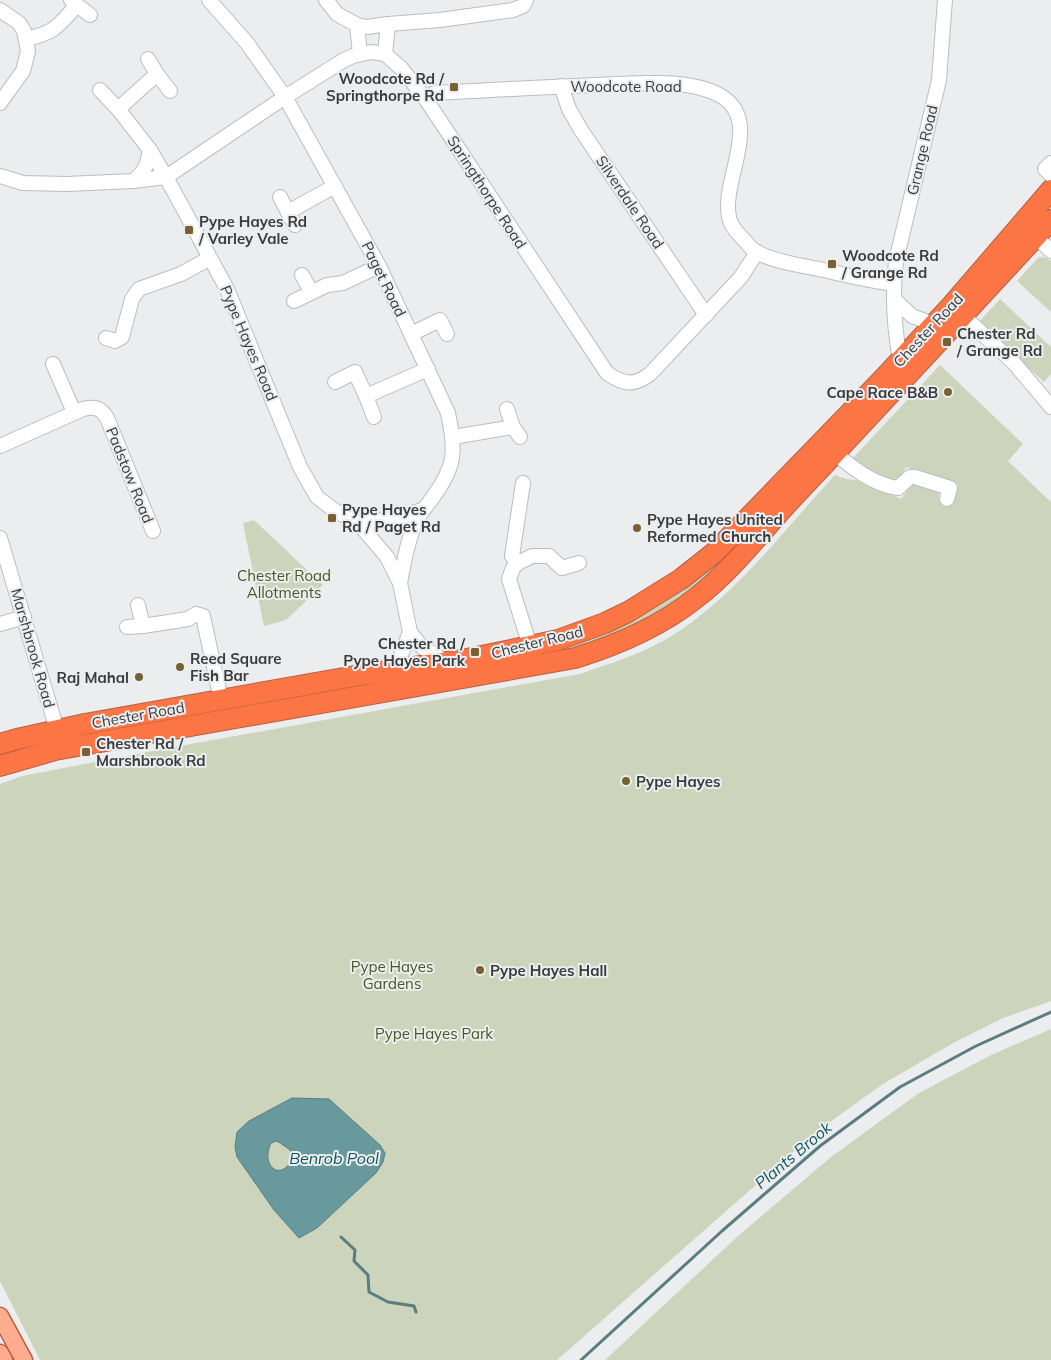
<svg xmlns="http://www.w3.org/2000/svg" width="1051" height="1360" font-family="Mulish,sans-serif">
<rect width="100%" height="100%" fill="#ebedef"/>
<g fill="#ccd5bb">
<path d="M1039,257l8,1 4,3v51l-34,-31z"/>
<path d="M1000,299l51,48v27l-7,8 -65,-60z"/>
<path d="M940,365l83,79 -15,17 43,41v499l-48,17 -48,24 -72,42 -67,48 -259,228h-517l-40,-79v-497l22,-8 141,-27 417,-75c29,-10 58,-19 85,-34 68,-40 117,-108 170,-165l11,4 16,2 39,18 12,-16 26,7v11l13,4 6,-21 -52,-17 -6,10 -7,4 -25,-10 -16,-12z"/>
<path d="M254,520l69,65 -37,35 -22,6 -21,-103z"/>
<path d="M750,524l6,5 -35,39 -61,46 -83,36 -11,-7z"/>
<path d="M1051,1029v331h-446l133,-124 93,-79 88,-64 72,-38z"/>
</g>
<path fill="#68999d" stroke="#5a7d80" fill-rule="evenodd" d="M292,1098l37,1 51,46 5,8 -2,9 -7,11 -59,55 -18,10 -25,-28 -37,-53 -2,-10 2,-15 12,-11zM277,1141l12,8 4,6c-8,28 -34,14 -22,-12z"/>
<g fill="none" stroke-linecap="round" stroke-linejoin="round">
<g stroke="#5a7d80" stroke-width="3">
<path d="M341,1237l14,13 -1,11 14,14 1,17 19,10 26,4 2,6"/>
<path d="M581,1360l141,-129 98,-85 80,-59 76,-41 75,-34"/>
</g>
<g stroke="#bbbdbf" stroke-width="16">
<g id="minor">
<path d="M209,0l38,43 38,54 94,169 69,147c8,37 8,53 -15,84 -6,9 -13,16 -17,25 -9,19 -12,41 -16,61"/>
<path d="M326,0l11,14 20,11 3,29"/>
<path d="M77,5l13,10"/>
<path d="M0,10l19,13 5,8 4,20 -5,20 -23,32"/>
<path d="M357,25l10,2 21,-3"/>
<path d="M26,39c29,-6 32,-13 51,-34l-6,-5"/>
<path d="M385,54l3,-30 52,-4 73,-10 10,-4 3,-6"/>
<path d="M157,74l13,17"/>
<path d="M561,86l8,23 12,21 125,185"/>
<path d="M100,90l18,19 32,41 16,27 61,112 73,178 17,30 17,13 25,14 28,33 13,26 10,49 12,15 24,15"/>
<path d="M425,98l10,-5c55,-3 109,-6 163,-8 38,-1 90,-8 123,11 44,26 -3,88 9,125 3,8 10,15 16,21 3,4 7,8 11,10 16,10 48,14 66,18 23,5 47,11 71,14"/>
<path d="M118,109l39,-35 -9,-15"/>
<path d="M1051,163l-6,6 6,6"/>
<path d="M0,176l23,7 44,1 66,-3 33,-4 119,-80 59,-37 9,-4 18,-4 14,2 16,14 24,30 182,275c17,12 27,13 43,1l91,-97 16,-25"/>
<path d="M133,181c12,-9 14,-16 17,-31"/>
<path d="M280,197l8,15"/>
<path d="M295,225l-7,-13 47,-26"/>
<path d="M1035,236l16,15"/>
<path d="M302,275l9,16"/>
<path d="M894,299l18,17 21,8"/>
<path d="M294,301l33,-16 16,-2 36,-17"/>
<path d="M958,311l56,52 37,44"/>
<path d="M411,334l29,-14 7,14"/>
<path d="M106,338l9,3 7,-4 10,-38 7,-10 42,-15 29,-16"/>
<path d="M900,360c-6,-33 -8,-65 -4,-99l43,-181 6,-80"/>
<path d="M53,364l21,48"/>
<path d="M335,382l20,-10 11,24"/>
<path d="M374,417l-8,-21 62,-27"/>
<path d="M513,427l7,10"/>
<path d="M453,437l60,-10 -6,-18"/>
<path d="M0,446l83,-37c12,-3 18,-1 24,9l46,113"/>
<path d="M835,453c17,15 39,32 63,35l12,-11h5l35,11 -3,11"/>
<path d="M523,483l-11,73 6,7 -5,5 -4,11 21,67"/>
<path d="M359,524l37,-6 26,-8"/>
<path d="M0,538l57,192"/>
<path d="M518,563l14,-7h17l13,12 17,-5"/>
<path d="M138,605l5,21 45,-7 8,-5 7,2 18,84"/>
<path d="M0,624l24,-7"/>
<path d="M127,627l16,-1"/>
<path d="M392,669l7,-9 11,-28"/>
</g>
</g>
<g stroke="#b86142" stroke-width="19">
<g id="major">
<path d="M0,1316l24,44"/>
<path d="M0,1353l4,7"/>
</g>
</g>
<g stroke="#b86142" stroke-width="22">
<g id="highway">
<path d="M0,744l17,-5 68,-15 276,-49 101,-15 68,-14 28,-6 47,-17 23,-11 53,-33 33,-26 167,-172 71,-76 99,-115"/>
<path d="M0,766l55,-16 520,-92c42,-13 86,-32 121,-60 40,-31 70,-73 105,-109 84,-89 167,-179 250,-269"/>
</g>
</g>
<use href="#minor" stroke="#fff" stroke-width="14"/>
<use href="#major" stroke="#fdac8f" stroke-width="16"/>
<use href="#highway" stroke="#fc7545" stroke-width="20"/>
</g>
<g fill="#776131" stroke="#ebedef" stroke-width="2">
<rect x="449" y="82" width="10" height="10" rx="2.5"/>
<rect x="184" y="225" width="10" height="10" rx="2.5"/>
<rect x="827" y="259" width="10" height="10" rx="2.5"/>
<rect x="942" y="337" width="10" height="10" rx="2.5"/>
<circle cx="948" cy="392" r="5"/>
<rect x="327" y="513" width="10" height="10" rx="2.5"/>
<circle cx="637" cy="528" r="5"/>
<rect x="470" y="647" width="10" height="10" rx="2.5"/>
<circle cx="180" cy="667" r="5"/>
<circle cx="139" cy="677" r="5"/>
<rect x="81" y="747" width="10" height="10" rx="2.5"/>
<circle cx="626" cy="781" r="5"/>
<circle cx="480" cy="970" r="5"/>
</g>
<g text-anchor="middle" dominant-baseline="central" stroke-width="4" stroke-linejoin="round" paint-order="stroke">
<g font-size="15" font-weight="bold" fill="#3a3b3c" stroke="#ebedef" text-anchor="start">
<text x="444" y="78" text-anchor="end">Woodcote Rd /<tspan x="444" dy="17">Springthorpe Rd</tspan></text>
<text x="199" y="221">Pype Hayes Rd<tspan x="199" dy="17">/ Varley Vale</tspan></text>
<text x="842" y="255">Woodcote Rd<tspan x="842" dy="17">/ Grange Rd</tspan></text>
<text x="957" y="333">Chester Rd<tspan x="957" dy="17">/ Grange Rd</tspan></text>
<text x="938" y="392" text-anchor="end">Cape Race B&amp;B</text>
<text x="342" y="509">Pype Hayes<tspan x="342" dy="17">Rd / Paget Rd</tspan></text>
<text x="647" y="519">Pype Hayes United<tspan x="647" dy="17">Reformed Church</tspan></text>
<text x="465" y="643" text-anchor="end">Chester Rd /<tspan x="465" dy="17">Pype Hayes Park</tspan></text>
<text x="190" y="658">Reed Square<tspan x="190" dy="17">Fish Bar</tspan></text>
<text x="129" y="677" text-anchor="end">Raj Mahal</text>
<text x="96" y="743">Chester Rd /<tspan x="96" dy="17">Marshbrook Rd</tspan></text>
<text x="636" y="781">Pype Hayes</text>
<text x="490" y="970">Pype Hayes Hall</text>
</g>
<g font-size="15" fill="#3a3b3c" stroke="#ebedef">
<text x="626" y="86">Woodcote Road</text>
<text transform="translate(922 150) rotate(-77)">Grange Road</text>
<text transform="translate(487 192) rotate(57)">Springthorpe Road</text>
<text transform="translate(630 202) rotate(56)">Silverdale Road</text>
<text transform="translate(384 279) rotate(64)">Paget Road</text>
<text transform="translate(928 330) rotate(-47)">Chester Road</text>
<text transform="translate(249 343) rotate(67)">Pype Hayes Road</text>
<text transform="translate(130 475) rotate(68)">Padstow Road</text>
<text transform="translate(537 642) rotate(-14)">Chester Road</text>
<text transform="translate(33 648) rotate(74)">Marshbrook Road</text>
<text transform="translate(138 715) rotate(-10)">Chester Road</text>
</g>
<g font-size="15" fill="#495922" stroke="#ebedef">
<text x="284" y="575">Chester Road<tspan x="284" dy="17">Allotments</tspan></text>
<text x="392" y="966">Pype Hayes<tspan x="392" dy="17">Gardens</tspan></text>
<text x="434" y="1033">Pype Hayes Park</text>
</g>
<g font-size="16" font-style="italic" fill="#0e565b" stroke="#ebedef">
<text transform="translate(793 1155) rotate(-40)">Plants Brook</text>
<text x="334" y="1158">Benrob Pool</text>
</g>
</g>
</svg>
